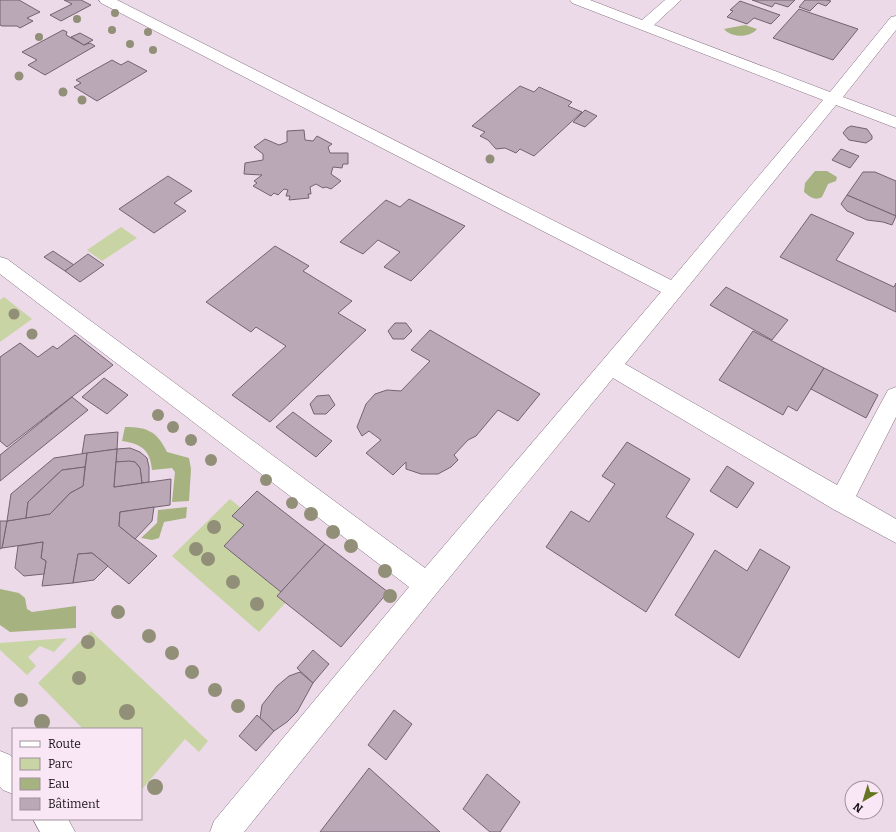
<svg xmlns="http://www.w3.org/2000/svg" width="896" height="832" font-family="Bitter,serif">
<rect width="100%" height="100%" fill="#ecdae9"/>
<g fill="#c8d4a3">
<path d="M121,227l16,11 -35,23 -15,-11z"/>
<path d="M4,297l28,22 -32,23v-42z"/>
<path d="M230,499l11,9 -9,8 12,9 -19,21 56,46 -4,4 9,6 -27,30 -87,-76z"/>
<path d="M91,631l117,110 -9,11 -14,-13 -43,50 -1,-60h-58l-45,-46z"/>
<path d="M67,638l-13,14 -14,-6 -12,11 8,9 -9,9 -27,-25v-7z"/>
</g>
<g fill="#a6b280">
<path d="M745,25l12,4c-7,9 -26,9 -33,0z"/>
<path d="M815,171h12l10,6 -1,4 -8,3 -6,13c-7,4 -12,0 -18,-5l1,-9z"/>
<path d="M125,427c22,0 32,4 42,25l22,6 2,11 -2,32 -17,1 3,-30 -3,-4 -20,2c-2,-21 -11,-26 -30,-29z"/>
<path d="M187,507l-1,11 -22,4 -5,16 -7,2 -11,-2 16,-15 1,-13z"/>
<path d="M0,589l19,4 6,5 2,11 5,3 44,-6v22l-66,4 -10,-7z"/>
</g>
<g fill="#baa8b7" stroke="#736370">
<path d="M0,0h19l21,12 -13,6 6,3 -13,7 -3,-2h-15l-2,-1z"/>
<path d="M64,0h17l10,5 -30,16 -11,-6 22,-11z"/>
<path d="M752,0h43l-7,7 -13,-4 -3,4z"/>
<path d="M805,0h21l5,1 -5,5 -8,-3 -8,8 -11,-4z"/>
<path d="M740,1l40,14 -9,9 -17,-6 -7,6 -20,-7 6,-6 -3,-1z"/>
<path d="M799,9l59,20 -25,31 -60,-22z"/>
<path d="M63,30l4,2 -1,3 18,10 6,-2 5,3 -50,29 -17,-10 9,-5 -15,-8z"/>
<path d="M80,33l13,7 -9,5 -13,-8z"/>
<path d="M112,60l9,5 7,-4 19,10 -50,30 -23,-14 7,-4 -5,-3z"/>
<path d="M520,86l14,6 5,-5 33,15 -4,4 14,6 -48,44 -14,-7 -4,4 -11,-5 -9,1 -8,-9 -8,-4 5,-4 -13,-6z"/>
<path d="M585,110l12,6 -12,11 -12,-5z"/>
<path d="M851,126l16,3 5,7v3l-6,4 -17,-3 -6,-7 4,-5z"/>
<path d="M304,130l1,10 8,1 4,-5 15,8 -4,3 2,6h18v11h-5l-1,4 -9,-1 -2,7 10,7 -10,8 -5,-2 -3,1 -7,-4 -6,3 1,7h-3l1,4 -20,2 1,-4h-4l2,-6 -4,-1 -6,6 -4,-2 -3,3 -18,-10 4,-3 -3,-2 8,-6 -18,-1 1,-11 18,-3v-6l-9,-7 11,-8 14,6 8,-3v-11z"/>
<path d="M841,149l18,7 -9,12 -18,-8z"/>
<path d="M863,172h12l21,9v35l-49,-21z"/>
<path d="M168,176l24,15 -18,12 12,8 -32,22 -35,-24z"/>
<path d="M847,195l49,21 -4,9 -9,-3 -16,-2 -20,-9 -6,-7z"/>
<path d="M409,199l56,27 -54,55 -27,-14 16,-15 -22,-12 -15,14 -23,-12 46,-42 14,7z"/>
<path d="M811,214l43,19 -18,27 58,27 2,-4v29l-116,-55z"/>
<path d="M275,246l34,20 -6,5 49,30 -14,12 28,17 -96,92 -38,-27 54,-49 -30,-19 -5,5 -45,-30z"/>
<path d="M53,251l21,14 -9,6 -21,-14z"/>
<path d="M88,254l16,11 -24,17 -15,-11z"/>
<path d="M726,287l62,33 -16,20 -62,-35z"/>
<path d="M395,323h11l6,8 -8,8h-11l-5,-8z"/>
<path d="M430,330l110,64 -22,27 -20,-11 -22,26 -8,4 -14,15 4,5 -7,7 -13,7h-17l-15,-5v-7l-13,13 -27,-22 15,-13 -12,-9 -7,5 -5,-9 9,-23 9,-10 12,-4 14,1 29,-30 -19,-11z"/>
<path d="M753,331l71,37 -27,43 -9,-5 -5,9 -64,-35z"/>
<path d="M75,335l38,30 -106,82 -7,-6v-84l20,-14 18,14 15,-11 4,3z"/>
<path d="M824,368l54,27 -12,23 -55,-29z"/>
<path d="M104,378l24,17 -21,19 -25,-17z"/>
<path d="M329,395l6,10 -9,9h-12l-4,-10 7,-8z"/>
<path d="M72,397l16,13 -88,71v-26z"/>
<path d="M293,412l39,29 -16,16 -40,-30z"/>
<path d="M118,432l-1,17 -35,5 3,-19z"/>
<path d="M627,442l63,37 -24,38 28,17 -48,78 -100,-65 25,-36 18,11 26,-38 -13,-8z"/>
<path d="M130,448l10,4 7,6 2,9v15l-7,1 -2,-15 -5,-6h-19l1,-13z"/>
<path d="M117,449l-3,38 57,-8 -1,26 -50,7 -1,14 38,30 -28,28 -37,-31 -14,1 -5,29 -31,3 4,-25 -5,-3 2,-16 -41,6 5,-27 43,-7 20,-21 13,-7 4,-33z"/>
<path d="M87,453l-2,14 -23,3 -34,32 -2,16 -19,3 4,-27 43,-36z"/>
<path d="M129,461l6,1 5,6 2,15 -28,4 2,-25z"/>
<path d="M727,466l27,17 -17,25 -27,-17z"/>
<path d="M85,467l-2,19 -13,7 -20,21 -24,4 2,-16 34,-32z"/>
<path d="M257,491l68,53 -44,48 -57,-46 20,-21 -12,-9z"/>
<path d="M154,507l-2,14 -17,18 -16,-13 1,-14z"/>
<path d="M0,521h7l-5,27 -2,1z"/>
<path d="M43,542l-2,16 5,3 -2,13 -20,2 -9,-8 3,-22z"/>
<path d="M325,544l63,48 -47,55 -64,-51z"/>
<path d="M760,549l30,18 -51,91 -64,-43 40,-65 32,21z"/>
<path d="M92,553l16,13 -14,14 -21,3 5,-29z"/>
<path d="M313,650l16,14 -16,19 -16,-15z"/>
<path d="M300,672l13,11 -16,29 -10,10 -13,9 -14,-13 2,-13 15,-19 12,-10z"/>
<path d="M394,710l18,14 -26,36 -18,-15z"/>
<path d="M257,715l17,16 -18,20 -17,-15z"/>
<path d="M369,768l71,64h-120z"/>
<path d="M487,774l33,28 -20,30h-10l-27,-23z"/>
</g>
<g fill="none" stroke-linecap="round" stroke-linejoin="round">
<g stroke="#81707e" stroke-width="1">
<g id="minor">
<path d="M99,0h18l554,280 152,-180 -251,-97 -2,-3h20l52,20 23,-20h16l-27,25 176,67 61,-75 5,-1v14l-53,67 53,20v11l-60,-23 -211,259 212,121 51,-95 8,-3v30l-40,79 40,23v24l-63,-34 -220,-131 -177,216 -192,238h-34l4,-11 195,-234 -409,-313v-17l7,2 418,309 236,-276 -560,-289z"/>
<path d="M0,751l10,4 3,3v36l-10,-4 -3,-3z"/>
<path d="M33,819h35l7,13h-35z"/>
</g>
</g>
<use href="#minor" fill="#fff" fill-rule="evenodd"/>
</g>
<g fill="#918f77">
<circle cx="115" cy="13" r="4"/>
<circle cx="77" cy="19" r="4"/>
<circle cx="112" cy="30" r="4"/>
<circle cx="148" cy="32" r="4"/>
<circle cx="39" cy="37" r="4"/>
<circle cx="130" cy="44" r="4"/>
<circle cx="153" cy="50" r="4"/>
<circle cx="19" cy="76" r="4.5"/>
<circle cx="63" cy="92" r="4.5"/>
<circle cx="82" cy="100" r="4.5"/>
<circle cx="490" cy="159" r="4.5"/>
<circle cx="14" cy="314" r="5.5"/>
<circle cx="32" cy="334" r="5.5"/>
<circle cx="158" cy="415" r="6"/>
<circle cx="173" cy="427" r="6"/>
<circle cx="191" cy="440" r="6"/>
<circle cx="211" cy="460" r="6"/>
<circle cx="266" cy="480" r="6"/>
<circle cx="292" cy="503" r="6"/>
<circle cx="311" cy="514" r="7"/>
<circle cx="214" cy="527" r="7"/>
<circle cx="333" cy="532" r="7"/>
<circle cx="351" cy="546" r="7"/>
<circle cx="196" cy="549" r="7"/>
<circle cx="208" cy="559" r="7"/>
<circle cx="385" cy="571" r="7"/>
<circle cx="233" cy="582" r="7"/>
<circle cx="390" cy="596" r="7"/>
<circle cx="257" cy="604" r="7"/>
<circle cx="118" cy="612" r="7"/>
<circle cx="149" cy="636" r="7"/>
<circle cx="88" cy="642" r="7"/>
<circle cx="172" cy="653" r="7"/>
<circle cx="192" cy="672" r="7"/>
<circle cx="79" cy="678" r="7"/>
<circle cx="215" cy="690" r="7"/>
<circle cx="21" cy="700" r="7"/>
<circle cx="238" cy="706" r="7"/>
<circle cx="127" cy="712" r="8"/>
<circle cx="42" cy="722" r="8"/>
<circle cx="155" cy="787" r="8"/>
</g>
<rect x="12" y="728" width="130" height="92" fill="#fae7f6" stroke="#9f919c"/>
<rect x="20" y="741" width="20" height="6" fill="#ffffff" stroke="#9f919c"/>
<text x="48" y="748" font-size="12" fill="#161015">Route</text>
<rect x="20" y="758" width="20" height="12" fill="#c8d4a3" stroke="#9f919c"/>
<text x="48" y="768" font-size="12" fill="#161015">Parc</text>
<rect x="20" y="778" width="20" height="12" fill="#a6b280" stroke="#9f919c"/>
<text x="48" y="788" font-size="12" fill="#161015">Eau</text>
<rect x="20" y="798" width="20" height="12" fill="#baa8b7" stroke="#9f919c"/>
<text x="48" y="808" font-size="12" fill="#161015">Bâtiment</text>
<g transform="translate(864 800) rotate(218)"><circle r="19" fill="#fae7f6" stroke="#9f919c"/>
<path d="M0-3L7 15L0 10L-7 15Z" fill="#667521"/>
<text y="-6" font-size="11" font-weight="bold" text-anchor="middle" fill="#161015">N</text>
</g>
</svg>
